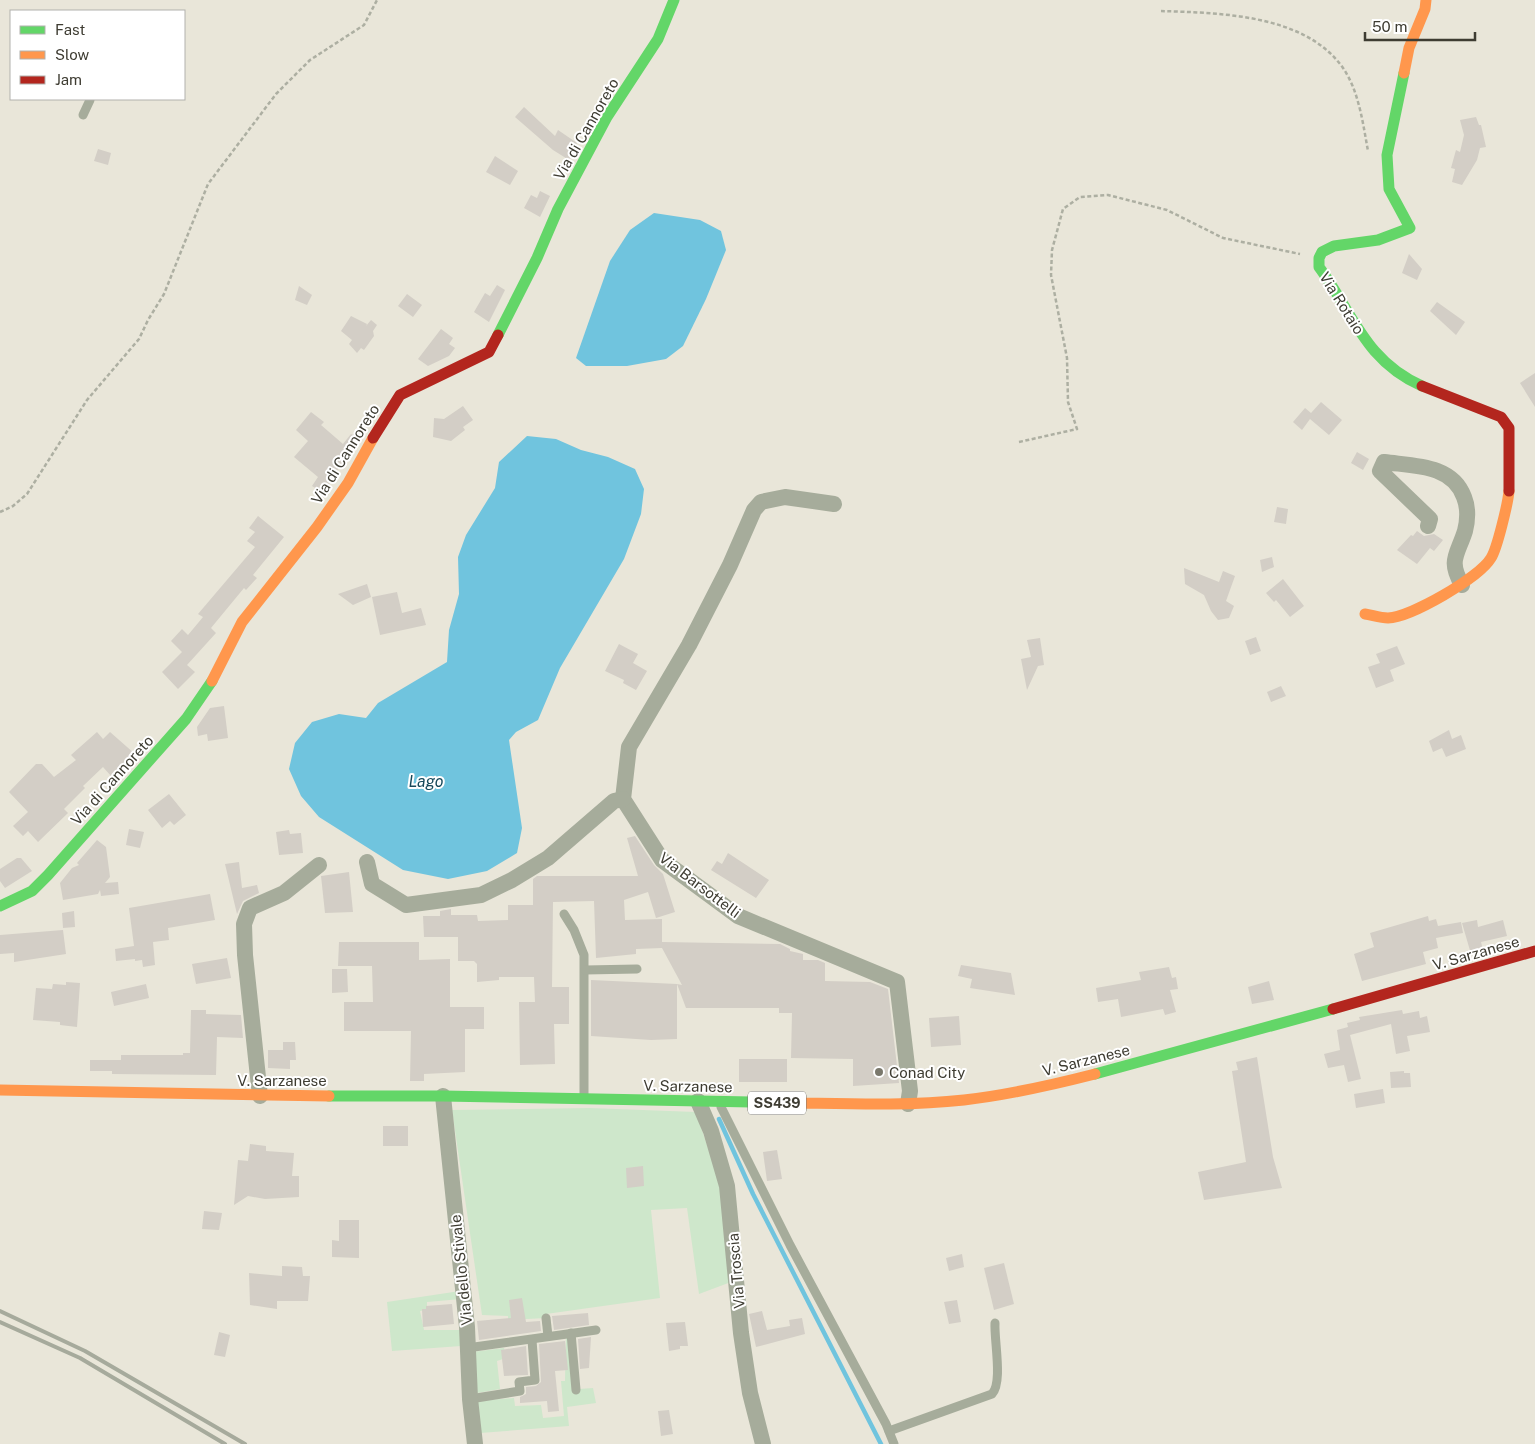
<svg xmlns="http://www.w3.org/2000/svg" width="1535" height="1444" font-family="'Public Sans',sans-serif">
<rect width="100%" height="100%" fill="#e9e6d9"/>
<g fill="#cee7cb">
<path d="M589,1108l107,4 25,75 10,95 -32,12 -12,-86 -36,2 9,88 -114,16v4l-38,2v-4l-26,-1 -30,-205z"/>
<path d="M460,1291l1,8 -34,3v8l-7,1 4,19h38l-1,16 -69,5 -5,-49z"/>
<path d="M573,1333l6,56 14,-1 3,15 -29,4 2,19 -89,7 -4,-32 38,-3 1,8 26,-1 2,13 21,-2 -3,-35h4l1,-47z"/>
<path d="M504,1348l2,10 -9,3 3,28 -23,4 -5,-41z"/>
</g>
<g fill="#70c4de">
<path d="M654,213l46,7 21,11 5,19 -20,49 -23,47 -17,13 -39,7h-41l-10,-8 34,-97 20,-31z"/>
<path d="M527,436l29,3 25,11 27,7 27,12 9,20 -3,25 -17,45 -64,109 -22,52 -22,12 -7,8 13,88 -5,25 -30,18 -39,8 -45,-9 -84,-53 -18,-21 -12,-27 6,-26 17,-21 27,-8 27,4 12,-15 69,-41 2,-32 10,-36 -1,-37 8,-22 29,-47 4,-26z"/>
</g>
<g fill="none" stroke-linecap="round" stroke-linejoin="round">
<path stroke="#70c4de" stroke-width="4.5" d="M719,1119l34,75 128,250"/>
</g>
<g fill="#d3cec6">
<path d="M524,107l31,29 3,-6 19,13 -8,17 -16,-10 -38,-33z"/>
<path d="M1476,117l3,8h2l5,22 -6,1 -3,12 -15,25 -10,-3 3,-13 -4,-1 5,-18 4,2 4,-17 -4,-15z"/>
<path d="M98,149l13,4 -3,12 -14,-4z"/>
<path d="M495,156l23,15 -8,14 -24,-13z"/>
<path d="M540,191l10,5 -10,21 -16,-9 7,-13 6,3z"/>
<path d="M1409,254l13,15 -5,11 -15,-7z"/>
<path d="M497,285l8,5 -16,32 -15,-10 11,-19 5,3z"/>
<path d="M299,286l13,9 -5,10 -12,-5z"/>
<path d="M407,294l15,11 -9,12 -15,-11z"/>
<path d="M1437,302l28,20 -9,13 -26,-24z"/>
<path d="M351,316l16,8 -1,2 5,-6 6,5 -4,6 1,5 -10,14 -3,-2 -4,5 -8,-9 3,-4 -11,-9z"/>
<path d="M441,329l12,9 -4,6 6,4 -6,8 -21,10 -10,-7z"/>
<path d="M1535,373v34l-15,-24z"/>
<path d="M1321,402l21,18 -13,15 -19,-16 -8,11 -9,-8 12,-14 6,5z"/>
<path d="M463,406l10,14 -10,7 2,3 -14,11 -18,-4 1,-19 10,1z"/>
<path d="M311,412l13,10 -3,3 22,19 8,-10 2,1 8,-10 3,1 -40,67 -12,-7 6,-9 -24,-20 14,-16 -12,-11z"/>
<path d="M1357,452l12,7 -6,11 -12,-7z"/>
<path d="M1277,507l11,2 -2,15 -12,-2z"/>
<path d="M258,516l26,21 -31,38 4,3 -11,12 -2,-2 -33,40 5,5 -29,32 8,7 -17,17 -16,-17 20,-20 -11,-11 11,-12 6,6 15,-18 -5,-3 57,-67 -8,-6 8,-9 -6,-4z"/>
<path d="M1417,531l7,5 10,-2 9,6 -9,11 -4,-3 -13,16 -20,-14 14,-15 2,1z"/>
<path d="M1272,557l2,10 -12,5 -2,-12z"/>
<path d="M1184,568l35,14 4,-11 12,5 -9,25 8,5 -5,12 -11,2 -7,-9 -7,-16 -19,-11z"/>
<path d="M1283,579l21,27 -14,11 -14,-17 -2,2 -8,-9z"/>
<path d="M367,584l4,13 -18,8 -15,-11z"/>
<path d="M397,592l5,21 19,-5 5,17 -46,10 -8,-38z"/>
<path d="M1256,637l5,14 -11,4 -5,-14z"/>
<path d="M1040,638l4,27 -6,1 -11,24 -6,-31 10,-2 -4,-17z"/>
<path d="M619,644l19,10 -5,9 14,8 -11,19 -13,-7 1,-3 -19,-9z"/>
<path d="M1397,646l8,18 -15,6 4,11 -18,7 -8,-21 12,-4 -4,-9z"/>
<path d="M1281,686l5,10 -15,6 -4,-10z"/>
<path d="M224,706l4,32 -20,3 -1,-7 -9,2 -1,-9 13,-19z"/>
<path d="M1449,730l3,9 9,-4 5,14 -20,8 -4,-9 -9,4 -4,-11z"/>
<path d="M97,732l6,7 7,-7 25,22 -24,22 -8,-9 -20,19 2,2 -21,21 4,4 -30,29 -10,-11 -5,5 -10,-10 15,-14 -19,-20 27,-28h6l12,13 22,-17 -5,-5z"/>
<path d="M169,794l17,21 -12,10 -4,-4 -8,7 -14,-18z"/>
<path d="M129,829l15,3 -4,16 -14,-3z"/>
<path d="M289,830l1,4 11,-1 2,20 -24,2 -3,-23z"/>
<path d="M635,836l19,29 9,9 12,38 -19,6 -8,-26 -24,8 1,20 37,-1v23l118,2 10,5v2l13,3v6h15l7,3v18l45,1 18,7 11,94 -46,3v-27l-62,-1 1,-45h-13v-5h-93l-9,-24 5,1 -20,-37 -26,1v5l-40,4 -2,-57 -41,1 -1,85h17v37h-15l1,40 -35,1 -1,-63h16l-1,-25h-35v3l-22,2v-18l-3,-3h-16v-24h-34l-1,-21h17v-5l11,-2v6h26l1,6 30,-1v-15h25v-26l4,-3h101l-11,-38z"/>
<path d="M97,840l9,7 4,30 -5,6 13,-1 1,12 -18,2 -1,-6 -2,4 -35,6 -3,-17 12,-15 7,-3 -2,-2z"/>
<path d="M728,853l41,27 -13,18 -45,-28 6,-9 5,3z"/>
<path d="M17,858h4l11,13 -27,17 -5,-7v-12z"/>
<path d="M239,862l3,26 15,-3 2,8 -16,8 -6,13 -12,-50z"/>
<path d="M349,872l4,40 -28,1 -4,-37z"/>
<path d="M210,894l5,26 -47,8 1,12 -16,2 2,23 -12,2 -1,-7 -7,1v-2l-19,2 -1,-12 19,-3 -5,-38z"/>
<path d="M74,911l1,16 -12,1 -1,-15z"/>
<path d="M1428,916l1,5 7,-2 2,7 23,-4 2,11 -27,5 2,10 -15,4 3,12 -64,17 -8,-27 20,-7 -4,-14z"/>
<path d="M1477,920l1,7 25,-7 4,16 -26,6 2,8 -12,4 -9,-31z"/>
<path d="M63,930l3,24 -52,8v-9l-14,1v-19z"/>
<path d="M339,942h80v18l31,-1v48h34v22h-19v43l-41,2v7h-14l1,-50h-67v-29h29l-1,-36h-34z"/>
<path d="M227,958l4,20 -35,6 -4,-20z"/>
<path d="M961,965l50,8 4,22 -45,-7 2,-9 -14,-3z"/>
<path d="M1169,967l3,11 4,-1 2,12 -8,1 6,22 -11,3 -2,-6 -42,8 -3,-18 -20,3 -2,-14 45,-8 -2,-8z"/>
<path d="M332,969h15l1,23 -16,1z"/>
<path d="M591,980l86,4v55l-26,1 -60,-4z"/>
<path d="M1269,981l5,19 -22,4 -4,-17z"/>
<path d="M66,982l14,1 -3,44 -17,-2v-3l-27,-2 3,-32 16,1 1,-5 13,1z"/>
<path d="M146,984l3,14 -35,8 -3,-14z"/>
<path d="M191,1010h15v4l35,1 2,23 -26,-1 -1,38 -104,-1v-3h-22v-11h31v-5h62v-2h7z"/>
<path d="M1402,1010l1,4 16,-3 1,7 7,-2 3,16 -23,4 3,15 -14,3 -5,-30 -41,11 11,44 -13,3 -4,-17 -16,3 -4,-14 16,-4 -3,-20 11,-3 -1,-4 13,-3 -1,-3z"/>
<path d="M959,1016l2,29 -30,2 -2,-29z"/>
<path d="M283,1042h12l1,18h-6v9l-22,-1v-18h15z"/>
<path d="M1257,1057l16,100 9,31 -78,12 -6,-28 48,-10 -14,-91 6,-1 -2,-8z"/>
<rect x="739" y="1059" width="48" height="23"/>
<path d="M1404,1071v2h6l1,14 -20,1 -1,-16z"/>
<path d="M1383,1089l2,14 -29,5 -2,-14z"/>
<rect x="383" y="1126" width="25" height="20"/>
<path d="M250,1144l16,2v5l28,2 -2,23h7v21l-34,2 -17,-3 -14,9 4,-45 10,1z"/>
<path d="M777,1150l5,29 -15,2 -4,-29z"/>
<path d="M643,1166l1,20 -17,2 -1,-20z"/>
<path d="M204,1211l18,2 -3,17 -17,-1z"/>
<path d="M339,1220h20v38l-27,-1v-17l7,1z"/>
<path d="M962,1254l2,13 -15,4 -3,-13z"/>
<path d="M1004,1263l10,41 -20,6 -10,-42z"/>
<path d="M282,1266l20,1 1,9h7l-2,25h-31v8l-27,-4 -1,-32 33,3z"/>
<path d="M522,1298l4,24 14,-1 1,10 -62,9 -2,-19 34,-3 -2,-18z"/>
<path d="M957,1300l4,22 -12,2 -5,-22z"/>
<path d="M452,1304l2,20 -31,3 -1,-18h4v-3z"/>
<path d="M762,1311l5,19 23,-4 -1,-6 13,-2 3,16 -49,13 -7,-33z"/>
<path d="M588,1313l1,12 -35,5 -2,-14z"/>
<path d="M685,1322l3,24h-8v3l-11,2 -3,-28z"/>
<path d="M219,1332l11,3 -5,22 -11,-2z"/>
<path d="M591,1337l-2,31 -9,1 -2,-30z"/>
<path d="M565,1341l3,29 -13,1 4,40 -11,1 -1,-11 -27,2v-6l6,-3v-7l10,-1 5,-4 -2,-38z"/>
<path d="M526,1346l2,29 -24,1 -3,-26z"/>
<path d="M669,1410l4,24 -12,2 -3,-25z"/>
</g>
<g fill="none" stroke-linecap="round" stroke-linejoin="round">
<g stroke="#adafa2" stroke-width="2.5" stroke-dasharray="4 2.5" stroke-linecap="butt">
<path d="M1161,11c59,2 144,3 182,57 16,23 20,56 25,83"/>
<path d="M1019,442l58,-13 -9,-27 -1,-44 -16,-83 1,-25 11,-41 17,-12 28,-2 59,15 56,28 77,16"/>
<path d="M0,512l13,-6 14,-12 60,-94 52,-61 9,-19 16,-26 44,-110 68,-90 34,-34 54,-35 13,-25"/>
</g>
<g stroke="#a6ac9b" stroke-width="9">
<path d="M83,115l7,-15"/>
<path d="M564,914l10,16 10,25v142"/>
<path d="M585,970l52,-1"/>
<path d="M721,1107l69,138 96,179 8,20"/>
<path d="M546,1318l2,18"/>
<path d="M571,1333l5,57"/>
<path d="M467,1348l129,-18"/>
<path d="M470,1399l50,-8 -1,-9 16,-2 -3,-40"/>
<path d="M889,1431l103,-37c11,-12 2,-53 3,-71"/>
</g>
<g stroke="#a6ac9b" stroke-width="16">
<path d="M834,504l-49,-7 -24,5 -7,8 -24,55 -41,80 -60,102 -6,52 39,61 76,56 159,66 13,109 -2,13"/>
<path d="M1428,526l2,-7 -50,-48 4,-9c29,4 68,2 80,35 4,10 4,22 1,34 -8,25 -17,29 -3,54"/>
<path d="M367,862l5,22 34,21 75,-10 31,-15 36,-22 66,-57 9,-2"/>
<path d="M260,1096l-15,-141 -1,-31 6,-16 34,-15 35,-28"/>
<path d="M443,1096l24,231 3,72 5,45"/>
<path d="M698,1101l13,30 16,55 14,147 9,60 13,51"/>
</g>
<g stroke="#63d668" stroke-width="11">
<path d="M1404,73l-17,82 2,34 21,39 -32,12 -44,6 -12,6 -3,6v9c34,46 46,94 103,119"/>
<path d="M498,335l39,-77 21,-49 49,-92 51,-78 16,-39"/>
<path d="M0,906l32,-15 16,-16 138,-156 26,-38"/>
<path d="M1095,1074l238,-65"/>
<path d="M329,1096h114l357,7"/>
</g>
<g stroke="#ff974d" stroke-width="11">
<path d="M1404,73l5,-25 16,-39 1,-9"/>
<path d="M1365,614c7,1 15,4 23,4 23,-1 91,-40 103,-60 6,-9 17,-55 18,-67"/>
<path d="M212,681l30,-59 75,-95 31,-44 25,-45"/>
<path d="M0,1090l329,6"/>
<path d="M800,1103c54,1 109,3 164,-3 44,-5 88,-15 131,-26"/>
</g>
<g stroke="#b3261e" stroke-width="11">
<path d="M1422,386l79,31 8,11v63"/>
<path d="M373,438l27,-43 89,-43 9,-17"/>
<path d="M1333,1009l202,-58"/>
</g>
<g stroke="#a6aa9c" stroke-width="4">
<path d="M0,1311l85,40 160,93"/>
<path d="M0,1322l80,36 145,86"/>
</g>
</g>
<circle fill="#7a786c" stroke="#fff" stroke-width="2" cx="879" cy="1072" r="5"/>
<g text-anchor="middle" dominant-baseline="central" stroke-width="4" stroke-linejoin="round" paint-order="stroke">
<rect fill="#fff" stroke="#787670" stroke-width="1" x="748" y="1091.5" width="58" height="23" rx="4"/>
<g font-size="14" font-weight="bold" fill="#3e3c32">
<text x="777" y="1103">SS439</text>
</g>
<g font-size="15" fill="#3e3c32" stroke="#fff">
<text transform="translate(586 129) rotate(-60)">Via di Cannoreto</text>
<text transform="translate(1342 303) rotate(58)">Via Rotaio</text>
<text transform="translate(345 454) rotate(-58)">Via di Cannoreto</text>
<text transform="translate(112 780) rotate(-48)">Via di Cannoreto</text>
<text transform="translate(700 885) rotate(37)">Via Barsottelli</text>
<text transform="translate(1476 953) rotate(-16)">V. Sarzanese</text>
<text transform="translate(1086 1060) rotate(-14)">V. Sarzanese</text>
<text x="282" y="1080">V. Sarzanese</text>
<text transform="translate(688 1086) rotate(1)">V. Sarzanese</text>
<text transform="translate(461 1270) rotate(-96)">Via dello Stivale</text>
<text transform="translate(736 1271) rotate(-95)">Via Troscia</text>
</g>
<g font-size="15" fill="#3e3c32" stroke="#fff" text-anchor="start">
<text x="889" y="1072">Conad City</text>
</g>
<g font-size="16" font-style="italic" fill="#17495b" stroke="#fff">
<text x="426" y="781">Lago</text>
</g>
</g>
<rect x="10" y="10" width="175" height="90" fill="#ffffff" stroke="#b2b1ad"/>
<rect x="20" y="26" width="25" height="8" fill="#63d668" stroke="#b2b1ad"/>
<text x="55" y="35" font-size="15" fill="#3e3c32">Fast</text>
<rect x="20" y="51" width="25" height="8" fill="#ff974d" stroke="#b2b1ad"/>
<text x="55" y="60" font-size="15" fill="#3e3c32">Slow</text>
<rect x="20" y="76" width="25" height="8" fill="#b3261e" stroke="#b2b1ad"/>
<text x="55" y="85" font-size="15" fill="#3e3c32">Jam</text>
<path d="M1365 32v8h110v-8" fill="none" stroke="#3e3c32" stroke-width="2.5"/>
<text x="1372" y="32" font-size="15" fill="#3e3c32" stroke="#ffffff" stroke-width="4" paint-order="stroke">50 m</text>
</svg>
